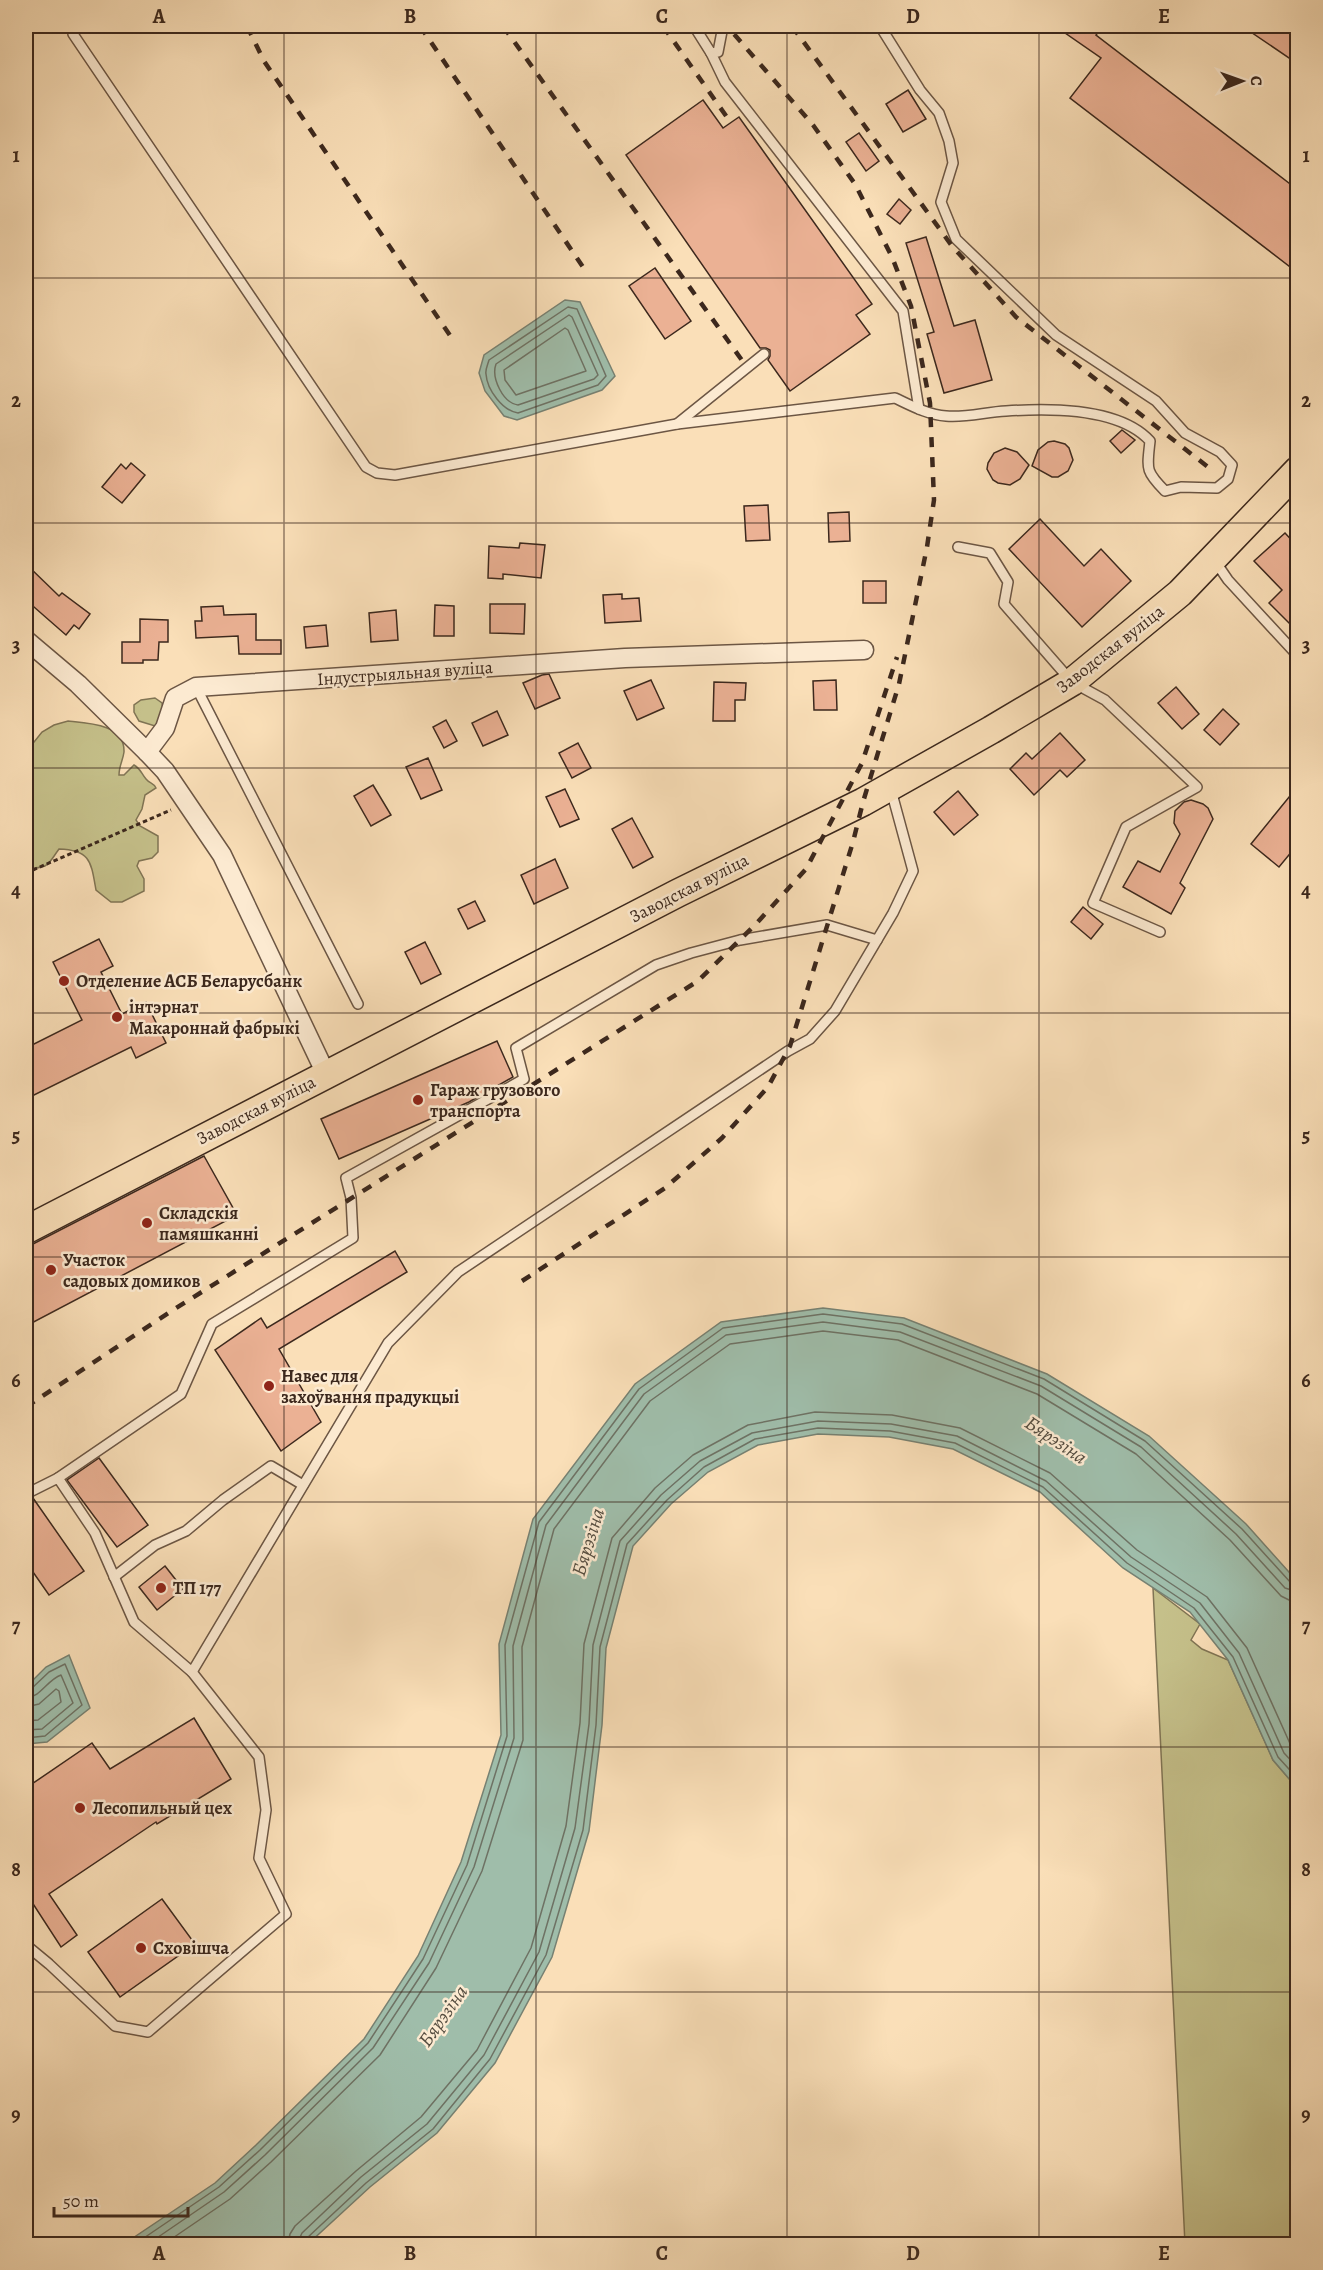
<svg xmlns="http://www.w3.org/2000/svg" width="1323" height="2270" font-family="Alegreya,serif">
<rect width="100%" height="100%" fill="#fadfb8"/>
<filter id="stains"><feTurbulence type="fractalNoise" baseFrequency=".00333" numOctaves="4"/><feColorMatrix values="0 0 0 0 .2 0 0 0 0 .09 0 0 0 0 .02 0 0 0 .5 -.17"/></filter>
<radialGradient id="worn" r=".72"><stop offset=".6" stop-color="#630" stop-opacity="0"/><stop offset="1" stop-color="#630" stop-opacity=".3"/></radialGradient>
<g fill="#c5c08a" stroke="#807454" stroke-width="1.5">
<path d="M155,698l7,5c2,10 3,17 -7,23l-16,-5 -5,-9v-7l7,-5z"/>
<path d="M68,721c20,2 57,3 56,31 -1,8 -5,14 -5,23h5l10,-10c7,4 7,8 12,14 4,5 7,3 10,9l-11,7 -3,14 -6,11 4,6 18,10v16l-6,6 -13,3 -2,5 7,13v12l-22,11h-11l-15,-12c-5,-28 -5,-40 -37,-41 -13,18 -9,18 -33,20v-117l16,-20 12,-7z"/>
<path d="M1153,1588l47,36 -9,16 11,9 26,11 45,100 24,28v456h-112z"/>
</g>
<g fill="#9fbdaa" stroke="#778172" stroke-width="1.5">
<path d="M565,300l15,2 35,74 -13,14 -85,30 -13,-4 -19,-25 -6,-18 5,-18z"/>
<path d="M823,1308l81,10 143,56 102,62 97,88 51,57v207l-24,-28 -45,-100 -38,-48 -67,-44 -83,-76 -87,-43 -64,-12 -71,-3 -60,11 -50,27 -37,32 -38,42 -27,102 -4,77 -13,106 -37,126 -57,106 -58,70 -67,54 -62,57h-184l91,-61 41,-38 108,-106 54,-83 43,-94 40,-127 -2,-91 34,-125 102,-135 86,-62z"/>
<path d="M69,1655l21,53 -43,34 -20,2 -1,-57 20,-20z"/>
</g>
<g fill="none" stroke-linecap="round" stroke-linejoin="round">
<g stroke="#6e7264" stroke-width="1.5">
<path d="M568,307l9,2 29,67 -8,9 -80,28c-15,-2 -31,-23 -32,-39 -1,-4 2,-10 3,-14z"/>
<path d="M569,315l3,2 26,58 -4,4 -76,26c-15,-2 -27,-27 -22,-41z"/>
<path d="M565,328l3,2 18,41 -70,24 -11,-15 -1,-10z"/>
<path d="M26,1691l5,-2 18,-17 16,-8 17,41 -37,31 -19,2"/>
<path d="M26,1698c15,-1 21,-18 35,-23l12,28 -31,26 -16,1"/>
<path d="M26,1707l13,-3 17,-15 3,2 2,11 -23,18 -12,1"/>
<path d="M135,2244l84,-57 41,-37 108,-107 55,-84 44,-94 40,-129 -2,-91 34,-123 100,-133 84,-61 100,-14 79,10 142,55 101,62 97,88 49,54 7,2"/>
<path d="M148,2244l76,-52 41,-37 108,-107 56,-85 45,-96 40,-129 -1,-92 33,-121 98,-131 82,-59 97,-13 77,10 141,54 100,61 95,87 49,54 13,4"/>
<path d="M164,2244l66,-45 41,-37 109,-107 56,-87 46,-97 41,-131 -1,-93 32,-118 96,-128 80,-57 93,-13 75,9 139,54 99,60 94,86 51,56 8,4 9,1"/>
<path d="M288,2244l2,-10 5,-8 61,-55 65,-54 56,-67 54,-102 35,-122 14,-103 4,-79 28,-106 43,-50 38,-33 55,-30 67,-13 77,3 68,13 90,45 87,77 70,47 40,51 45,100 6,6"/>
<path d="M297,2244l5,-11 59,-56 66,-53 57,-69 55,-103 36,-124 14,-104 4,-79 27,-104 41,-46 39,-34 52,-28 66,-12 73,3 66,12 89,45 85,76 69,46 39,50 45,100 14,15"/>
<path d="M305,2244l2,-6 59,-55 67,-54 57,-70 56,-104 37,-125 13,-105 4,-78 27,-103 40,-44 37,-33 51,-28 63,-11 72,3 65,12 88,44 84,76 67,45 39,49 45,100 20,22"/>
</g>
</g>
<g fill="#ebb194" stroke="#3c281d" stroke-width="1.5">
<path d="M1055,26h48l-7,9 202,155v83l-228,-175 31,-40z"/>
<path d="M1242,26h56v38z"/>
<path d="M908,90l18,29 -23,13 -17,-28z"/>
<path d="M703,100l20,28 16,-11 133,187 -16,11 14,19 -80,57 -22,-31 2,-4v-6l-4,-2h-6l-134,-193z"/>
<path d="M859,133l20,28 -13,10 -20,-29z"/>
<path d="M899,199l12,11 -11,14 -13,-10z"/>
<path d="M926,237l28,89 21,-6 17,60 -48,13 -17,-59 7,-2 -28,-89z"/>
<path d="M655,268l36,53 -26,18 -36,-53z"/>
<path d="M1122,430l13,10 -14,13 -11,-12z"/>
<path d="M1054,441l11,3 4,4 4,12 -5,11 -10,6h-6l-20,-11 6,-16 10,-8z"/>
<path d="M1005,448l12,4 12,13 -9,14 -10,6 -12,-2 -5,-3 -6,-11 1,-6 6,-10z"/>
<path d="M131,463l14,12 -23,28 -20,-16 19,-23 5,5z"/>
<path d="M768,505l2,35 -24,1 -2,-35z"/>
<path d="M849,512l1,29 -21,1 -1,-29z"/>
<path d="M1040,519l44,47 17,-17 30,32 -49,46 -73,-78z"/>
<path d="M1285,533l13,14v85l-29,-29 13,-13 -28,-29z"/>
<path d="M520,543l25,2 -4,33 -38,-4v5l-15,-1 1,-32 30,2z"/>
<path d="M26,564l33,32 3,-3 28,21 -11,15 -5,-4 -8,10 -40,-35z"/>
<rect x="863" y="581" width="23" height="22"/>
<path d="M622,594v5l17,-1 2,23 -36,2 -2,-28z"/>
<path d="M490,604h35l-1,30 -34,-1z"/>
<path d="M435,605l19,1v30h-20z"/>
<path d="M223,606l1,9 32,-1v26h25v14h-42l-1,-18 -42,2 -1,-17h7l-1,-14z"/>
<path d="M396,610l2,30 -27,2 -2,-29z"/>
<path d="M140,619l28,1v22h-9l-1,18h-15v3h-21v-21h18z"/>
<path d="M326,625l2,21 -22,2 -2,-21z"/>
<path d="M549,674l11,24 -25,11 -12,-26 19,-8z"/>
<path d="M651,680l13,28 -27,12 -13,-29z"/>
<path d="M836,680l1,30h-23l-1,-29z"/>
<path d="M714,682l32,1 -1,17h-10v21h-22z"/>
<path d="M1176,687l23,27 -17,15 -24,-26z"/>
<path d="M1223,709l16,15 -19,21 -16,-15z"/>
<path d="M497,711l11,24 -25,11 -11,-23z"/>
<path d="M446,720l11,21 -13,7 -11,-21z"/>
<path d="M1060,733l25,27 -18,17 -7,-7 -26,25 -24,-26 16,-16 6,6z"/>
<path d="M578,743l13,25 -19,10 -13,-25z"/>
<path d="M428,758l14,32 -21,9 -15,-32z"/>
<path d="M373,785l18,30 -20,11 -17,-30z"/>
<path d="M1298,786v58l-19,23 -28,-23z"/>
<path d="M565,789l14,30 -19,8 -14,-30z"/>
<path d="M958,791l20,24 -24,20 -20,-23z"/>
<path d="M1191,800l12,4 5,4 5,11 -33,64 5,5 -14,26 -48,-27 15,-26 22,11 20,-38 -6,-11 1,-12 9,-9z"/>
<path d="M632,818l21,39 -20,11 -21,-39z"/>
<path d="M555,859l13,29 -34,16 -13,-29z"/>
<path d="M475,901l10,20 -17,8 -10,-20z"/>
<path d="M1083,907l20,17 -12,15 -20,-17z"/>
<path d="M99,939l14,27 -12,6 21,42 24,-12 20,41 -30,15 -5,-11 -101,50 -4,-8v-41l56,-28 -29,-58z"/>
<path d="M425,942l16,32 -20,10 -16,-32z"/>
<path d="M497,1041l16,36 -44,25 -130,57 -18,-40z"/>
<path d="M204,1156l33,59 -211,111v-80l7,-2z"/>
<path d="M395,1251l12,21 -128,77 42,73 -40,29 -66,-101 46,-32 6,10z"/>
<path d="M99,1458l49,67 -31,22 -50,-67z"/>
<path d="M33,1498l51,73 -35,24 -23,-33v-61z"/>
<path d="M165,1566l18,23 -26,21 -18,-23z"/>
<path d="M194,1718l37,61 -74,45 -1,-2 -107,72 28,41 -16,12 -35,-54v-105l66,-45 18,26z"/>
<path d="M162,1899l33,45 -75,53 -32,-45z"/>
</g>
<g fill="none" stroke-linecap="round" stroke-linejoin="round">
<g stroke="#6c5644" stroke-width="12">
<g id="service">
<path d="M73,26v8l293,433 11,6 18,2 282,-51 218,-26c15,7 33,17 51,18 19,2 40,-4 60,-5 43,-3 113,-4 144,30 -3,28 -5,30 15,50l16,-4 36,1 11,-9 4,-14 -12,-13 -35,-19 -29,-32 -100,-66 -100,-96 -15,-37 12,-39 -4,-22 -10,-28 -19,-23 -40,-64"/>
<path d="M694,26l17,27"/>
<path d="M723,26l-5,26 -7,1 14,29 178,229 16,98"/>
<path d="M677,424l87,-70"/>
<path d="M958,547l32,6 18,29 -4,22 68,78 33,18 92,87 -71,40 -33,76 67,29"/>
<path d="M1215,561l13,19 70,76"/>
<path d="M196,687l162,317"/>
<path d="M58,1478l123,-84 31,-70 141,-86 -2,-40 -5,-20 178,-99 -8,-31 140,-83 35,-12 49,-13 87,-15 50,15"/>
<path d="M26,1494l32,-16 37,55 39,89 58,50 196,-329 70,-71 330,-221 22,-12 25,-28 58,-98 20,-42 -22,-81"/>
<path d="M114,1577l41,-32 31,-14 37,-31 48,-34 32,19"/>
<path d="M26,1945l23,19 66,62 33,6 138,-118 -27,-56 7,-48 -7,-53 -67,-85"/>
</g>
</g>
<g stroke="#6c5644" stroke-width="21">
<g id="minor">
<path d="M26,640l52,44 69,68 18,-24 10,-30 21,-11 429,-29 239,-8"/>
<path d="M147,752l18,19 57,84 104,219"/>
</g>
</g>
<g stroke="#3c281d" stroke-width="30">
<path id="primary" d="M26,1230l652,-337 185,-91 128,-72 81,-48 108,-89 118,-123"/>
</g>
<path stroke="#3c281d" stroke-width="3" stroke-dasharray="4.5 3" stroke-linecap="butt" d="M26,873l145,-63"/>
<use href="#service" stroke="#fcead1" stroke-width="9"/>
<use href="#minor" stroke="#fcead1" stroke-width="18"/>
<use href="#primary" stroke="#fadfb8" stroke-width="27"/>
<g stroke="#3c281d" stroke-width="4.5" stroke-dasharray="10 10" stroke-linecap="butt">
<path d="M247,26l17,35 187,276"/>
<path d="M420,26l163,241"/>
<path d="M503,26l243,340"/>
<path d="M663,26l68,97"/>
<path d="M792,26l160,220 64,71 192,150"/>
<path d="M522,1281l143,-93 57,-50 46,-51 22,-41 63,-204 10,-40 36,-118 28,-137 7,-47 -4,-97 -19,-97 -19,-49 -37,-73 -42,-59 -86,-99"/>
<path d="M26,1407l147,-97 525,-329 57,-56 51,-56 56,-106 35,-106"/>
</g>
</g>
<path fill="none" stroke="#3c281d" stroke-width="1.5" stroke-opacity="0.55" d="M284,26v2218M536,26v2218M787,26v2218M1039,26v2218M26,278h1272M26,523h1272M26,768h1272M26,1013h1272M26,1257h1272M26,1502h1272M26,1747h1272M26,1992h1272"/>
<g fill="#8f2418" stroke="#fcead1" stroke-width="2">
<circle cx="64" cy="981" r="6"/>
<circle cx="117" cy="1017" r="6"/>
<circle cx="418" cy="1100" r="6"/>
<circle cx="147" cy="1223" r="6"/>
<circle cx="51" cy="1270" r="6"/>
<circle cx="269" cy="1386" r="6"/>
<circle cx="161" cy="1588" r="6"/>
<circle cx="80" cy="1808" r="6"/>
<circle cx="141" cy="1948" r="6"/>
</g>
<g text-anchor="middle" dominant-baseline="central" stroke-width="5" stroke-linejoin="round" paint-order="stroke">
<g font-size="18" fill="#3c281d" stroke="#fcead1">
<text transform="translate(1110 649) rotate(-38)">Заводская вуліца</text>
<text transform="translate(405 673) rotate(-4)">Індустрыяльная вуліца</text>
<text transform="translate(689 888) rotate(-27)">Заводская вуліца</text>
<text transform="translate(256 1110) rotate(-27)">Заводская вуліца</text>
</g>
<g font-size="18" font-weight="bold" fill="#3c281d" stroke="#fcead1" text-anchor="start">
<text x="76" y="981">Отделение АСБ Беларусбанк</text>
<text x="129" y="1007">інтэрнат<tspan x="129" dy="21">Макароннай фабрыкі</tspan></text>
<text x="430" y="1090">Гараж грузового<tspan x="430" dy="21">транспорта</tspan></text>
<text x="159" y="1213">Складскія<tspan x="159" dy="21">памяшканні</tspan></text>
<text x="63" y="1260">Участок<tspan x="63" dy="21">садовых домиков</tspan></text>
<text x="281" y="1376">Навес для<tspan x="281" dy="21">захоўвання прадукцыі</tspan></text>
<text x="173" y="1588">ТП 177</text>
<text x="92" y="1808">Лесопильный цех</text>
<text x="153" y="1948">Сховішча</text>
</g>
<g font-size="20" font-style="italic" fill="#554d40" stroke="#fcead1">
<text transform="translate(1056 1440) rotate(34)">Бярэзіна</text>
<text transform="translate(588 1542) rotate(-73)">Бярэзіна</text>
<text transform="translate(443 2016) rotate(-55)">Бярэзіна</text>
</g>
</g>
<rect width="1323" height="2270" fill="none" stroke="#fadfb8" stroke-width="66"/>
<g transform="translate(1242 81) rotate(89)" stroke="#fcead1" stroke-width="4.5" paint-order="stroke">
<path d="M0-4.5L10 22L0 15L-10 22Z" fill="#3c281d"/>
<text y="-9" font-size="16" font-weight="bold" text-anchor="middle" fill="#3c281d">С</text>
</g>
<path d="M54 2207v9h134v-9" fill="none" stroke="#3c281d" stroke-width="3"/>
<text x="63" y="2207" font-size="18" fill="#3c281d" stroke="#fcead1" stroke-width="4.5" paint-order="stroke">50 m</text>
<rect x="33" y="33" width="1257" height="2204" fill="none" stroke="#3c281d" stroke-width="2"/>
<g font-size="20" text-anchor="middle" font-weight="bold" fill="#3c281d">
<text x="159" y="23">A</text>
<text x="410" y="23">B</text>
<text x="662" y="23">C</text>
<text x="913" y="23">D</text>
<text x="1164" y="23">E</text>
<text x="16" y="162">1</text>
<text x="1306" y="162">1</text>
<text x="16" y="407">2</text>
<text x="1306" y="407">2</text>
<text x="16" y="652">3</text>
<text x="1306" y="652">3</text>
<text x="16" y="897">4</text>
<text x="1306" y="897">4</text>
<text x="16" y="1142">5</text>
<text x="1306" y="1142">5</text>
<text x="16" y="1387">6</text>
<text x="1306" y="1387">6</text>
<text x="16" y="1632">7</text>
<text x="1306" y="1632">7</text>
<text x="16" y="1876">8</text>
<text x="1306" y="1876">8</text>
<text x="16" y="2121">9</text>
<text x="1306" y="2121">9</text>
<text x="159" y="2260">A</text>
<text x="410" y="2260">B</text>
<text x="662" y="2260">C</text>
<text x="913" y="2260">D</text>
<text x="1164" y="2260">E</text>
</g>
<rect width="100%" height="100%" filter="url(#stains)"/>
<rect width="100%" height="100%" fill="url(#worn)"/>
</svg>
